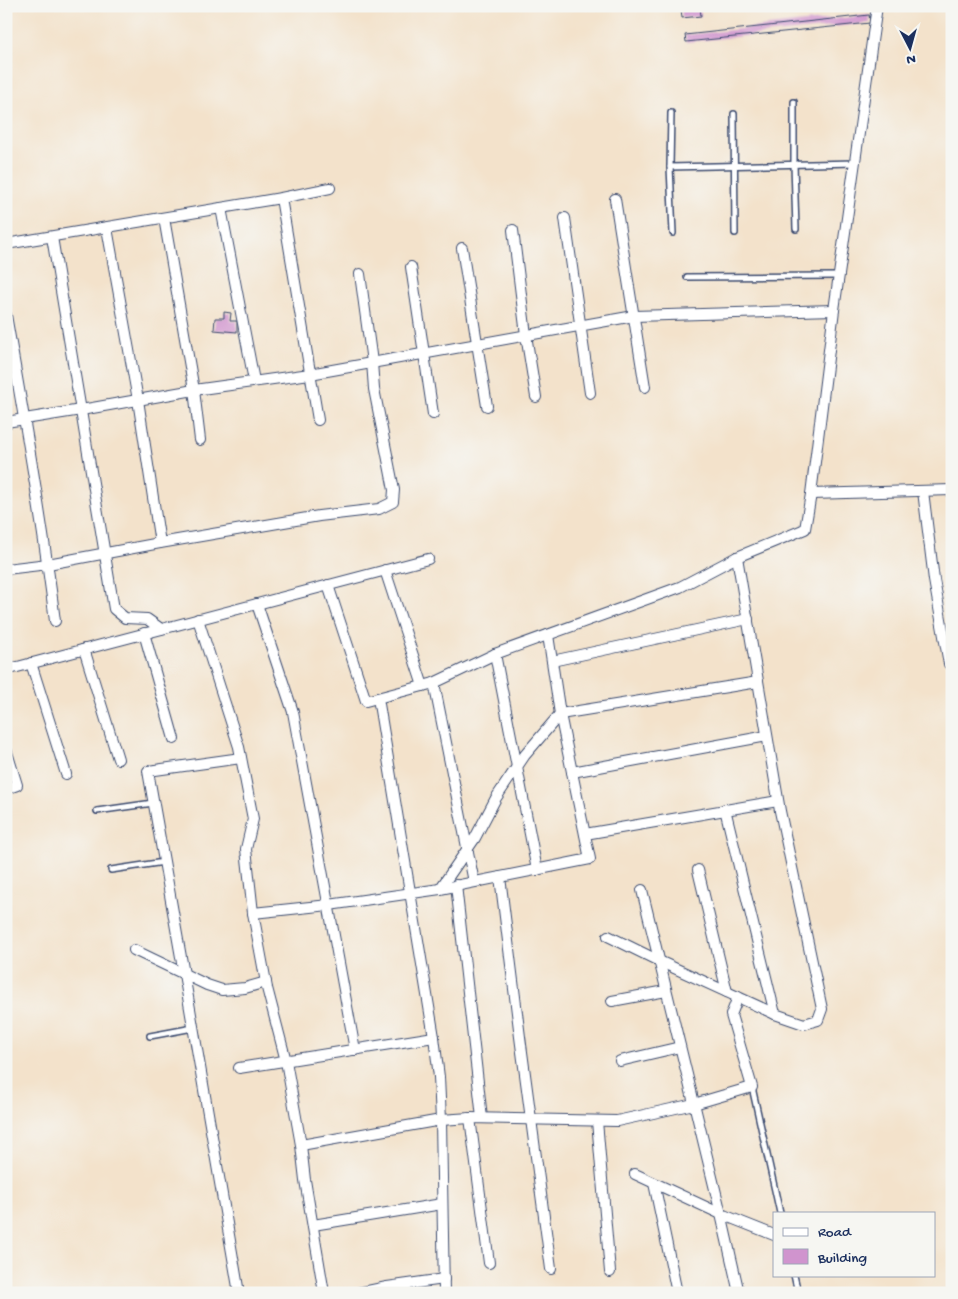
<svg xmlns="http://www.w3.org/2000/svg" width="958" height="1299" font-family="'Gochi Hand',sans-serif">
<rect width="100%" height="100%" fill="#f6f6f2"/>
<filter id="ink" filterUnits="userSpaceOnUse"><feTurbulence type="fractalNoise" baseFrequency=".02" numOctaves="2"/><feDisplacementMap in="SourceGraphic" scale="10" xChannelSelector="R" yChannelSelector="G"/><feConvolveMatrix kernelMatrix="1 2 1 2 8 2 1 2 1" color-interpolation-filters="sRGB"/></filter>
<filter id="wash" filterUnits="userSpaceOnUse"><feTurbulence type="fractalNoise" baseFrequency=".0096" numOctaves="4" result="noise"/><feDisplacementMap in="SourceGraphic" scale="20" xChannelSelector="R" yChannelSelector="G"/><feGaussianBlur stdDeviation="1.12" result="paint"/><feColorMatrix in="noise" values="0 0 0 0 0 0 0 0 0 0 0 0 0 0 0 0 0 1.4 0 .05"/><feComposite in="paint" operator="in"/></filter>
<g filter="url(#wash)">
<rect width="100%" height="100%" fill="#f3e2cb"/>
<g id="blocks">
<g fill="#d094ce">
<path d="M700,7l1,9 -19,2 -1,-9z"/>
<path d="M869,15l1,8 -184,19 -1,-7z"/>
<path d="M224,312l7,1 -1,8h7v11l-23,-2 1,-12h9z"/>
</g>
</g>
</g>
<g filter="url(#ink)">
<use href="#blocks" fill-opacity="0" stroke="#3b4a6e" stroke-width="1"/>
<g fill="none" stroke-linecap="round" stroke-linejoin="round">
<g stroke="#3b4a6e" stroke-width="8">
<g id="service">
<path d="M794,102v62l2,65"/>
<path d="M671,113l-1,54 3,66"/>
<path d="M734,114l1,119"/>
<path d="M670,167l185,-4"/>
<path d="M687,277l152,-1"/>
<path d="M97,811l56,-8"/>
<path d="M111,870l53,-8"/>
<path d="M150,1036l43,-8"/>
<path d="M752,1087l28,126"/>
<path d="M794,1275l4,18"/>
</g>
</g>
<g stroke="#3b4a6e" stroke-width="12">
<g id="minor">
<path d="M281,198l37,222"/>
<path d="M615,199l30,188"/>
<path d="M221,208l33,173"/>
<path d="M164,218l30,172 6,50"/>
<path d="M565,218l25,175"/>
<path d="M107,228l31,172 22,143"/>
<path d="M513,230l13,105 10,62"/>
<path d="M52,237l62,372 11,9 22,1 14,10"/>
<path d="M6,244l275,-46 49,-10"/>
<path d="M462,248l25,158"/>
<path d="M411,267l22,147"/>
<path d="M6,315c18,102 36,203 49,306"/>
<path d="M6,422l75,-12 113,-20 116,-16 324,-58 200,-6"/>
<path d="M923,491l11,89 15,84"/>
<path d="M811,494l141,-4"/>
<path d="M6,569l42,-5 112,-21 159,-27 60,-7 14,-7 1,-12 -20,-101 -2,-27 -12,-88"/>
<path d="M385,570l38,116"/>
<path d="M328,585l38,116 68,-18 61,-29 185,-67 57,-30 68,-28 6,-35 23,-184 43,-304"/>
<path d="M257,604l36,108 62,338"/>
<path d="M198,619l41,128 14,72 -7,30 7,64 14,75 19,73 15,84 4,35 19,113"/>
<path d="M144,633l30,106"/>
<path d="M84,649l34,110"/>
<path d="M495,654l42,216"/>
<path d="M552,661l196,-42"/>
<path d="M31,663l35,111"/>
<path d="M6,670l422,-111"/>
<path d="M434,683l40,199"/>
<path d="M378,698l56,339 5,40 2,43 3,173"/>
<path d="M6,749l11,36 -11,4"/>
<path d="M572,772l195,-36"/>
<path d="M725,809l50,205"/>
<path d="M585,834l193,-33"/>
<path d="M698,870l29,122"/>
<path d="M500,877l20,160 31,232"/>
<path d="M456,885l26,233"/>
<path d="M440,889l35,-51 21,-40 29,-43 35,-41 198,-32"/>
<path d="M642,890l79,324 18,79"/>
<path d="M253,913l76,-8 111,-16 150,-30 -30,-145 -12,-79"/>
<path d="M608,936l51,25 116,53 29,10 14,-4 4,-11 -42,-198 -43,-254"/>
<path d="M134,950l73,35 15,5 23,-2 21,-6"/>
<path d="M612,1001l54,-10"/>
<path d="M620,1061l60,-14"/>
<path d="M239,1068l195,-31"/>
<path d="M470,1118l19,145"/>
<path d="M597,1121l13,151"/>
<path d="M301,1145l140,-25 29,-2 147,3 77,-17 58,-17 -21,-72 7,-18"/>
<path d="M635,1174l86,40 53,21"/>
<path d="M654,1183l23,110"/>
<path d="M313,1225l129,-21"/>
<path d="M239,1293l-55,-319 -36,-203 93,-13"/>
<path d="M358,1293l29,-6 57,-8"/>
</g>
</g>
<use href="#service" stroke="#fff" stroke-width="5"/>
<use href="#minor" stroke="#fff" stroke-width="10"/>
</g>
</g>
<rect width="958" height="1299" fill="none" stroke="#f6f6f2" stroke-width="25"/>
<rect x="773" y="1212" width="162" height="65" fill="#f6f6f2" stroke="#9ea6b7"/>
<rect x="783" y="1228" width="25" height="8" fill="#ffffff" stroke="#9ea6b7"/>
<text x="818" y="1236" font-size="15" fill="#1b2f5e">Road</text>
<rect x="783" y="1249" width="25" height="15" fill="#d094ce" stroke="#9ea6b7"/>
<text x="818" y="1262" font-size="15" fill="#1b2f5e">Building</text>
<g transform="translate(910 48) rotate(174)" stroke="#f6f6f2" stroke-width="4" paint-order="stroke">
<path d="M0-4L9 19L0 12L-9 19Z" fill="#1b2f5e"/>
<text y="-8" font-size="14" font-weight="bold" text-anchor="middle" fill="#1b2f5e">N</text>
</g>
</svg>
